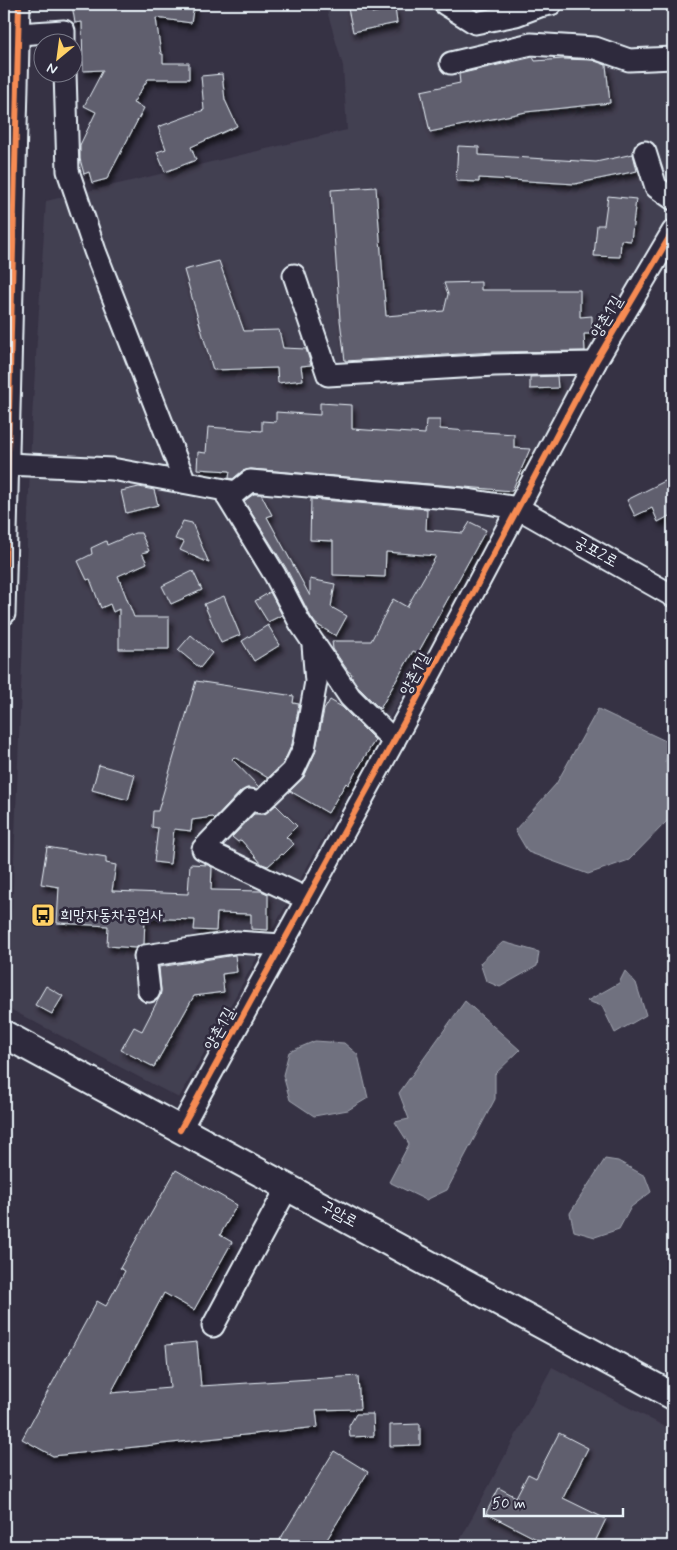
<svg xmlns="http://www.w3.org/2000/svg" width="677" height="1550" font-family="Mynerve,'Poor Story',sans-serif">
<defs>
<filter id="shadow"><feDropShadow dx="3" dy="5.5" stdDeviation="2.5" flood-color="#0009"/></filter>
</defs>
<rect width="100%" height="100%" fill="#363244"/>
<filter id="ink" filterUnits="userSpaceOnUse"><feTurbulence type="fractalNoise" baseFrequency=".02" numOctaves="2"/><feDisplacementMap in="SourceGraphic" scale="10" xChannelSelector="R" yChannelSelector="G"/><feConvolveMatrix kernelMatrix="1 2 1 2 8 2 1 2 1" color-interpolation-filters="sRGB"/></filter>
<g filter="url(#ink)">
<g fill="#433f51">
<path d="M4,4h3l-3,134z"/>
<path d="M325,4h348v203l-494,891 -171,-90 24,-590 14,-217 301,-71 -4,-64z"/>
<path d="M552,1367l121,64v115h-216z"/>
</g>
<g fill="#70717f" stroke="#a0a4af">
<path d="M598,709l74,35 -7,18 8,3v46l-6,10 -38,39 -41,14 -60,-22 -13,-22 41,-46z"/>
<path d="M503,942l36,10 -2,14 -37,21 -14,-6 -6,-18z"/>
<path d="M625,971l11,12 10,32 -31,18 -13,-27 -15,-5 32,-18z"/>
<path d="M465,1001l55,49 -25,24v25l-48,91 -21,10 -37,-18 20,-38 -14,-22 14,-3 -10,-26z"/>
<path d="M315,1041l29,2 14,12 10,43 -20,12 -34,6 -24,-16 -7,-25 6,-23z"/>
<path d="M605,1159l13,2 27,15 6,16 -20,15 -12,22 -24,8 -21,-6 -4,-18z"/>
</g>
<g fill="#605e6e" stroke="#e8f1f8" filter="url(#shadow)">
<path d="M84,4h23v2l14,-2h73l-3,19 -35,-5 5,36h2v9h26v16h-41l-15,24 11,5 -37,71 -15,4 -3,-11 -5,2 -4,-15v-14l16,-33 -12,-6 19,-36 -20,1 -1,-49 -7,1 -3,-18z"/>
<path d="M347,4h23l2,9 23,-5 2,15 -44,9z"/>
<path d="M533,57l2,4 28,-2 29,1 14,5 4,38 -84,9 -96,20 -9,-41 39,-8 -1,-9z"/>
<path d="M222,74l3,26 12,26 -46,21 5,13 -31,12 -8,-20 9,-3 -8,-22 46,-17 -3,-34z"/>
<path d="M458,146l21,1v8l117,7 37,-8 4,17 -62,13 -96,-6v4l-23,-1z"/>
<path d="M376,187l10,129 58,-5 4,-17 -4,-11 37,-1v8h99v27l12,-1v18h-8l1,17 -91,1 -149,9 -5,-41 -9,-130z"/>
<path d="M608,196l28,3 -5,42 -10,-1 -1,17 -26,-1 3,-31h7z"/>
<path d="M219,261l25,70 35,-1 4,18 23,1 5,16 -10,1 2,14 -25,3 -1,-15 -64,2 -29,-100z"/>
<path d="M557,376l1,12 -28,1v-12z"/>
<path d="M320,403l32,2v24l73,5 1,-14h14v9l74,5v14l16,1 -18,42 -261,-22 -9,2 -9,8 -4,-1 1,-7 -33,-2 1,-17 8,1 2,-26 54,4v-10l14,1v-10l44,3z"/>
<path d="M673,477v37l-15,8 -6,-14 -17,8 -8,-16z"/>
<path d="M139,487l15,3 4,15 -32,8 -5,-22z"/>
<path d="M254,494h7l11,21 -5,2 43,79v-17l25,5 -4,23 16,9 -11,20 -20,-12 -5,-7 -25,-49 -42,-67z"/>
<path d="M311,499l116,10 -1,21 37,3 7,-11 16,8 -68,123 -5,-2 -33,58 -20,-20 -9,-13 1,-2 -4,-3 -15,-22 -1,-8h39l22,-42 14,8 29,-51 -50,-4 -1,25 -52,-2v-34l-23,-1z"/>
<path d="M183,521l9,2 17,40 -29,-13 4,-8 -9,-3z"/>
<path d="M135,533h6l8,18 -7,2 5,10 -29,13 16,41h35v32h-50v-40l-6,3 -3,-8 -9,4 -11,-29 -3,1 -9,-19 14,-7 -1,-6 15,-7 1,4z"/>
<path d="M193,571l9,19 -31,14 -9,-18z"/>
<path d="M270,592l12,23 -14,7 -13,-21z"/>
<path d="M224,596l16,39 -19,8 -17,-39z"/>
<path d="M268,625l12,20 -26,16 -12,-20z"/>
<path d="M191,635l21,18 -12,15 -22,-18z"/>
<path d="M196,681l98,15 -1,7 6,1 -7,40 -9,20 -15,14 -34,-21 -2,2 27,28 -2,2 -10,-1 -6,3 -26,28 -2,-2 -21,3 -1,11 -17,-2 -4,35 -16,-2 4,-34 -6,-1 1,-16h5z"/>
<path d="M330,700l12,7 33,33 -27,45 -2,-2 -18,30 -38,-22 14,-14 11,-24 9,-43z"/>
<path d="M99,765l36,10 -7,25 -36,-10z"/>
<path d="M276,805l21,21 -11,11 8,7 -11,11 -1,-1 -14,12 -6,-2 -21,-24 -3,2 -6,-5 22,-23h11z"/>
<path d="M47,847l59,10v6l10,2 -4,26 76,3 2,-30 18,1 4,2 -1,23 50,1 7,3v36l-17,-1v-15l-34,-1 -1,18 -22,-1 1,-10 -50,-2 -1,26 -8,4 -29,-2 1,-20 -51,-3 2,-36 -18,-3z"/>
<path d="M235,955l2,17 -15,2 2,18 -30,4 -40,71 -33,-17 13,-23 8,4 18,-35 1,-6 -2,-23z"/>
<path d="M46,986l17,10 -11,18 -17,-9z"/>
<path d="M176,1170l61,35 -17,30 12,7 -38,68 -30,-17 -53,100 59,-5 -4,-43 31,-3 4,44 157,-10 2,33 -44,1 2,17 -265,29 -31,-17 75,-138 9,5 19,-35 -5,-3z"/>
<path d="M356,1414h17l1,22 -24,1 -1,-11z"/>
<path d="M420,1424v21l-30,1v-21z"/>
<path d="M559,1433l29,15 -25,50 43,21 -13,27h-43l-64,-33 13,-25 17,9 12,-23 8,4z"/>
<path d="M334,1451l34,21 -45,74h-47z"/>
</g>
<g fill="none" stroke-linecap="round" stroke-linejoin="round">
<g stroke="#e8f1f8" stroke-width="25">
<g id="minor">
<path d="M445,4l30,19 41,-8 24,-9 11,-2"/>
<path d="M18,34l46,-3v11"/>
<path d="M451,63l80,-19 64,4 34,12 44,-2"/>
<path d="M65,72l3,99 27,80 90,231"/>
<path d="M645,152l11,35 17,12"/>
<path d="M294,275l34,100 166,-10 101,-2"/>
<path d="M8,464l104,5 124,23"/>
<path d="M4,614l15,-610"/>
<path d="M394,741l-44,-44 -50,-74 -25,-48 -47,-77 22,-17 211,18 57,9 155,88"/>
<path d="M307,899l-104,-50 47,-49 11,2 32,-31 11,-23 12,-66 -3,-37"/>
<path d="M149,991l-4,-35 92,-14 45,3"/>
<path d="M180,1130l227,-413 188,-354 78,-132"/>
<path d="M213,1326l75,-140"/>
</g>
</g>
<g stroke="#e8f1f8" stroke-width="30">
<path id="major" d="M4,1034l669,362"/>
</g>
<use href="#minor" stroke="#2f2a3d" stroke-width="21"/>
<use href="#major" stroke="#2f2a3d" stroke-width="26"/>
<g stroke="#2f2a3d" stroke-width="9">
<g id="cycleway">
<path d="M4,614l15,-610"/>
<path d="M180,1130l227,-413 188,-354 78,-132"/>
</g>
</g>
<use href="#cycleway" stroke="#f68b52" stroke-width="6"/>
</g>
</g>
<defs>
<g id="bus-square" transform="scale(1.25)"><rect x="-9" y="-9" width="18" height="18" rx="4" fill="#ffd166" stroke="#2f2a3d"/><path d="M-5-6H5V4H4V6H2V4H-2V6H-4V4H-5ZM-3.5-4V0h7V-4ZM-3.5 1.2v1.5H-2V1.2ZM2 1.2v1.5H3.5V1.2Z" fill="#111"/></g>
</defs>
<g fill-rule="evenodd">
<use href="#bus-square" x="43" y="915"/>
</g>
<g text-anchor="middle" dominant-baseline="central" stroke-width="5" stroke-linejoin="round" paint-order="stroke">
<g font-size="16" fill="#e8f1f8" stroke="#2f2a3d">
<text transform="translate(607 317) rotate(-59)">양촌1길</text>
<text transform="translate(596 552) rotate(29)">궁포2로</text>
<text transform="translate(415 674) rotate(-62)">양촌1길</text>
<text transform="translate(220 1029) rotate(-61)">양촌1길</text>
<text transform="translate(339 1214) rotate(29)">구암로</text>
</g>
<g font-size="16" fill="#e8f1f8" stroke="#2f2a3d" text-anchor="start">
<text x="60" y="915">희망자동차공업사</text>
</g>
</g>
<rect width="677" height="1550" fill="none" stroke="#2f2a3d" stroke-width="20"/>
<rect x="10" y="10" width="657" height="1530" fill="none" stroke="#e8f1f8" stroke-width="2" filter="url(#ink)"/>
<g transform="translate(58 58) rotate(209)"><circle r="24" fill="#2f2a3d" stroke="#797a88"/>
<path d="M0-4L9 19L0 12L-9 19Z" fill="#ffd166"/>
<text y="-8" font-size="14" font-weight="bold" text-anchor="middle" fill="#e8f1f8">N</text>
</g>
<path d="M484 1508v8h139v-8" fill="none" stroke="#e8f1f8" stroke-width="2.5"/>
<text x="492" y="1508" font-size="15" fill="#e8f1f8" stroke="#2f2a3d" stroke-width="4" paint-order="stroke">50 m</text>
</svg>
